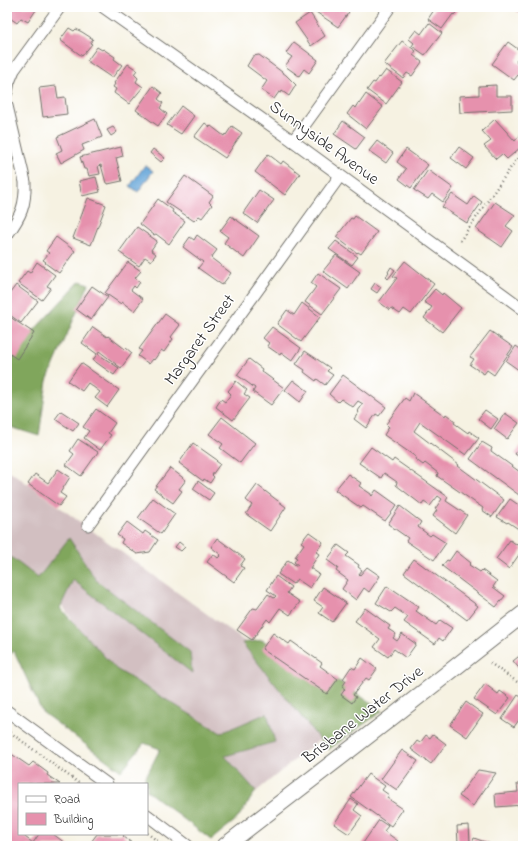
<svg xmlns="http://www.w3.org/2000/svg" width="530" height="853" font-family="'Indie Flower',sans-serif">
<rect width="100%" height="100%" fill="#fff"/>
<filter id="ink" filterUnits="userSpaceOnUse"><feTurbulence type="fractalNoise" baseFrequency=".025" numOctaves="2"/><feDisplacementMap in="SourceGraphic" scale="8" xChannelSelector="R" yChannelSelector="G"/><feConvolveMatrix kernelMatrix="1 2 1 2 8 2 1 2 1" color-interpolation-filters="sRGB"/></filter>
<filter id="wash" filterUnits="userSpaceOnUse"><feTurbulence type="fractalNoise" baseFrequency=".012" numOctaves="4" result="noise"/><feDisplacementMap in="SourceGraphic" scale="16" xChannelSelector="R" yChannelSelector="G"/><feGaussianBlur stdDeviation="0.9" result="paint"/><feColorMatrix in="noise" values="0 0 0 0 0 0 0 0 0 0 0 0 0 0 0 0 0 1.4 0 .05"/><feComposite in="paint" operator="in"/></filter>
<g filter="url(#wash)">
<rect width="100%" height="100%" fill="#f6f2e2"/>
<path fill="#d2bfc1" d="M7,469l251,182 77,76 -88,72 -138,-126 -54,-78 -48,-34z"/>
<g fill="#80a65c" stroke="#566844">
<path d="M80,281l9,3 -42,97 -8,55 -32,-10v-67z"/>
<path d="M69,538l27,42 94,72 2,21 -119,-93 -13,28 56,61 105,64 46,-20 8,29 -50,14 31,35 -19,28 -26,21 -64,-49v-7h-5l18,-35 -16,-6 -23,28 -79,-59 -28,-61 -7,7v-104l31,24z"/>
<path d="M262,640l80,43 40,28 -54,39 -86,-107z"/>
</g>
<path fill="#65a5d8" stroke="#486882" d="M145,165l8,6 -15,21 -8,-6z"/>
<g id="blocks">
<g fill="#e691ad">
<path d="M7,7h31l-10,15 -7,-4 -4,5 -10,-7z"/>
<path d="M315,7h27l7,5 -11,15 -25,-17z"/>
<path d="M436,7h23l1,1 -6,7 -1,-1 -11,15 -14,-10z"/>
<path d="M511,7h12v8z"/>
<path d="M310,13l15,23 -14,10 -16,-23z"/>
<path d="M429,23l13,10 -17,22 -13,-9 2,-3 -5,-4 7,-9 5,4z"/>
<path d="M69,28l5,3 2,-2 6,3 11,7 -3,4 2,1 -10,12 -22,-16z"/>
<path d="M402,41l14,10 -3,4 9,7 -10,14 -5,-3 -4,5 -19,-14z"/>
<path d="M294,42l24,18 -9,13 -5,-4 -5,7 -14,-10 7,-9 -6,-4z"/>
<path d="M508,42l14,10 -6,9 7,5v9l-2,2 -3,-2 -4,5 -22,-16z"/>
<path d="M97,47l5,3 1,-1 12,8 -1,2 8,6 -10,13 -25,-17z"/>
<path d="M259,55l27,20 10,10 -7,11 -7,-5 -1,2 -2,-1 -5,7 -13,-9 6,-9 -20,-15 6,-10z"/>
<path d="M128,64l9,6 -3,4 4,4 -2,4 7,5 -14,17 -15,-11 2,-4 -3,-2 2,-3 -1,-1z"/>
<path d="M386,70l16,12 -16,22 -19,-14 6,-8 2,1 4,-6 1,1z"/>
<path d="M496,85v11h16v14l-52,3 -1,-17 20,-1v-9z"/>
<path d="M56,86l2,12 7,-1 2,17 -24,3 -4,-29z"/>
<path d="M153,86l9,7 -4,6 5,4 -3,5 7,6 -9,12 -22,-16z"/>
<path d="M366,94l17,13 -17,22 -19,-15 6,-8 2,2 3,-5 1,1z"/>
<path d="M181,106l13,10 -13,18 -14,-9z"/>
<path d="M95,119l7,18 -20,8 2,5 -23,13 -5,-10 6,-3 -5,-13z"/>
<path d="M495,119l20,22 8,-10v11l-3,4 1,1 -14,12 -5,-5 -6,5 -12,-13 7,-5 -9,-10z"/>
<path d="M343,121l22,16 -9,12 -22,-15z"/>
<path d="M205,123l5,4 1,-1 13,10 1,-2 1,1 6,-9 10,7 -17,25 -31,-21z"/>
<path d="M113,127l4,5 -6,4 -4,-6z"/>
<path d="M377,141l16,12 -7,10 -17,-12z"/>
<path d="M121,147l2,9 -7,2 6,23 -14,3v-1h-2l-5,-18 -3,1 2,8 -11,2 -2,-7h-3l-4,-12z"/>
<path d="M459,147l15,11 -8,11 -15,-11z"/>
<path d="M153,149l12,9 -4,4 -11,-9z"/>
<path d="M406,149l22,16 -17,23 -12,-9 7,-10 -9,-7z"/>
<path d="M268,154l13,10 2,-3 17,13 -15,21 -30,-23z"/>
<path d="M428,170l25,18 -10,14 -11,-8 -4,5 -14,-9z"/>
<path d="M185,176l28,20 -4,6 3,3 -10,13 -3,-2 -5,5 -28,-19z"/>
<path d="M96,177l4,15 -18,4 -3,-15z"/>
<path d="M259,190l15,10 -17,23 -14,-10z"/>
<path d="M452,194l16,11 6,-9 8,6 -15,21 -25,-16z"/>
<path d="M88,198l18,7 -15,40 -18,-7z"/>
<path d="M158,199l15,11 -1,2 13,9 -16,23 -13,-10 -2,1 -14,-11z"/>
<path d="M495,202l20,13 -9,11 7,5 -11,16 -26,-18z"/>
<path d="M231,216l28,20 -15,22 -20,-15 4,-6 -8,-6z"/>
<path d="M355,216l22,16 -16,22 -3,-2 -1,1 -21,-16 15,-19 2,1z"/>
<path d="M137,227l20,14 -6,9 5,4 -5,7 -6,-4 -6,9 -20,-14z"/>
<path d="M197,235l20,15 -6,8 20,15 -9,12 -24,-17 5,-6 -20,-15 7,-10 4,3z"/>
<path d="M56,237l19,14 -16,22 -14,-10 1,-1 -3,-2 6,-7 -3,-2z"/>
<path d="M336,241l22,16 -6,8 -23,-16z"/>
<path d="M336,255l24,17 -12,17 -25,-18z"/>
<path d="M405,261l29,23 -23,30 -7,-5 -4,5 -9,-6 -1,2 -11,-8 18,-24 -4,-2z"/>
<path d="M37,262l18,13 -8,11 4,2 -9,12 -24,-17 9,-12 3,2z"/>
<path d="M128,262l13,9 -6,7 5,4 -4,6 -2,-2 -3,4 12,9 -9,12 -12,-9 -1,2 -16,-11z"/>
<path d="M391,267l4,3 -7,9 -2,-2 3,-4 -1,-1z"/>
<path d="M318,273l23,16 -19,25 -17,-12 11,-15 -5,-4z"/>
<path d="M375,283l6,4 -4,6 -6,-4z"/>
<path d="M16,285l22,16 -17,22 -14,-10v-16z"/>
<path d="M92,286l16,11 -17,23 -15,-11z"/>
<path d="M435,289l7,6 1,-2 18,15 -19,24 -18,-14 8,-11 -8,-5z"/>
<path d="M302,303l18,14 -19,25 -24,-18 10,-14 7,5z"/>
<path d="M165,314l15,11 -9,12 2,2 -9,13 -3,-2 -7,10 -1,-1 -4,5 -11,-8 4,-5 -3,-2z"/>
<path d="M7,315l27,18 -17,26 -10,-7v-6l2,-4 -2,-1z"/>
<path d="M93,327l14,10 1,-1 17,13 1,-1 6,5 -11,15 -22,-17 -1,3 21,14 -5,7 -21,-15 4,-6 -15,-11z"/>
<path d="M272,327l29,21 -9,13 -11,-8 -1,2 -13,-9 2,-3 -6,-5z"/>
<path d="M490,331l23,16 -19,28 -7,-5 -3,4 -14,-9 4,-6 -4,-2z"/>
<path d="M516,346l7,5v22l-17,-12z"/>
<path d="M305,351l25,17 -3,3 6,4 -8,10 -8,-6 -1,2 -12,-9 1,-2 -9,-6z"/>
<path d="M249,359l13,10 -1,2 23,17 -13,17 -18,-13 2,-4 -18,-13z"/>
<path d="M81,363l38,27 -12,17 -12,-9 5,-6 -12,-9 -6,8 -14,-10z"/>
<path d="M343,375l43,32 -7,9 -3,-2 -10,14 -12,-9 5,-7 -1,-1 5,-7 -5,-3 -5,6 -12,-8 -3,3 -9,-8z"/>
<path d="M293,380l15,11 -8,11 -15,-12z"/>
<path d="M236,381l11,9 -3,4 6,4 -17,22 -17,-13 5,-8 4,3 6,-8 -3,-3z"/>
<path d="M413,393l32,23 1,-2 9,7 -1,2 14,10 1,-2 10,7 -13,17 -46,-33 -6,9 45,34 -1,1 46,34 -12,17 -10,-7 1,-2 -46,-32 1,-3 -13,-10 -2,2 -8,-6 1,-2 -32,-22 5,-8 -3,-3 19,-26 4,3z"/>
<path d="M96,409l19,14 -7,10 3,2 -11,15 -16,-12 5,-7 -6,-4z"/>
<path d="M485,410l13,9 -7,10 -13,-10z"/>
<path d="M61,411l18,12 -6,8 -18,-12z"/>
<path d="M505,413l14,10 -12,16 -13,-10z"/>
<path d="M222,417l33,26 -15,20 -20,-15 3,-4 -14,-10z"/>
<path d="M78,439l20,13 -17,24 -15,-11 8,-11 -4,-3z"/>
<path d="M482,442l10,6 -1,3 29,21 1,-1 2,1v16l-4,7 -49,-36z"/>
<path d="M193,443l24,17 -1,1 4,3 -8,11 2,2 -4,6 -6,-4 -1,2 -24,-18z"/>
<path d="M523,443v16l-8,-5z"/>
<path d="M371,447l21,15 2,-3 54,38 -2,4 21,14 -12,18 -22,-17 4,-6 -2,-1 7,-10 -4,-3 -8,10 -6,-4 -2,3 -26,-20 1,-3 -13,-9 -3,5 -22,-15z"/>
<path d="M170,468l16,12 -7,9 3,2 -9,12 -19,-14z"/>
<path d="M58,469l12,8 -10,16 6,4 -7,9 -31,-22 7,-10 13,9z"/>
<path d="M348,474l13,9 -2,3 12,8v1l1,1 4,-6 21,15 -12,16 -22,-15 -2,2 -26,-18z"/>
<path d="M198,481l16,12 -5,7 -16,-11z"/>
<path d="M257,485l29,22 -16,24 -24,-17 6,-9 -6,-5z"/>
<path d="M153,498l22,16 -14,20 -23,-16z"/>
<path d="M510,499l13,9v24l-15,-10 -1,1 -10,-6z"/>
<path d="M400,506l21,16 -3,5 12,9 2,-2 14,9 -12,17 -28,-19 2,-3 -20,-14z"/>
<path d="M127,522l16,12 2,-3 13,9 -8,12 -13,2 -16,-11 2,-4 -6,-4z"/>
<path d="M309,532l14,10 -7,10 3,2 -9,14 9,6 -9,14 -13,-9 -4,5 -15,-10 10,-14 9,6 1,-1 -4,-3 3,-4 -2,-1 9,-13 -3,-2z"/>
<path d="M217,538l28,21 -5,7 4,2 -10,14 -27,-20 6,-8 5,4 3,-3 -10,-8z"/>
<path d="M510,540l13,9 -14,20 -13,-10z"/>
<path d="M179,542l6,5 -4,4 -6,-4z"/>
<path d="M338,545l11,8 -3,3 13,9 -1,2 4,3 -3,4 1,1 7,-8 13,9 -11,16 -5,-4 -8,12 -14,-11 6,-9 -12,-9 2,-3 -11,-8z"/>
<path d="M456,551l15,12 -2,2 11,7 2,-2 15,11 -4,6 12,9 -9,11 -54,-41 5,-6 2,1z"/>
<path d="M414,559l64,47 -11,14 -63,-47z"/>
<path d="M276,576l15,11 -4,6 13,9 -10,13 -10,-7 -10,14 -3,-3 -15,21 -15,-10 16,-22 4,1 11,-15 6,4 2,-2 -9,-6z"/>
<path d="M387,586l7,5v-1l25,17 -3,4 20,14 4,-5 12,8 -9,13 -4,-3 -4,6 -31,-22 4,-5 -13,-9 -4,4 -15,-9z"/>
<path d="M323,587l23,16 -14,19 -13,-9 4,-6 -9,-6z"/>
<path d="M365,608l25,18 -2,3 8,5 -3,4 4,3 5,-7 14,10 -10,14 -12,-9 -6,8 -14,-10 6,-8 -25,-18z"/>
<path d="M273,633l16,11 2,-3 31,22 -2,3 18,13 -11,15 -65,-45z"/>
<path d="M523,653v20l-10,-12z"/>
<path d="M362,658l15,11 -8,11 -3,-2 -13,17 3,2 -4,6 -11,-8 4,-6 -3,-2 4,-6 -3,-2 8,-12 4,2z"/>
<path d="M485,684l13,10 2,-3 10,7 -13,17 -23,-16z"/>
<path d="M518,695l5,3v16l-9,13 -12,-8z"/>
<path d="M466,702l17,12 -16,23 -17,-12z"/>
<path d="M433,734l13,10 -15,20 -20,-15 6,-8 3,2 6,-8 4,3z"/>
<path d="M402,750l16,11 -21,29 -16,-11z"/>
<path d="M7,751l22,15 4,-4 15,11 -1,2 13,9h-41v50h2l12,9 6,-9h14l16,12h-62z"/>
<path d="M478,770l18,3 -23,33 -14,-10z"/>
<path d="M368,774l17,12 -3,4 7,5 -2,3 16,11 -12,17 -40,-29z"/>
<path d="M517,784h6v21l-27,2 -1,-13 23,-2z"/>
<path d="M351,799l7,5 -4,6 8,6 -13,18 -15,-10z"/>
<path d="M379,820l9,6 -4,5 14,10 -4,5h-33z"/>
<path d="M469,825l1,17 -12,1 -1,-17z"/>
<path d="M97,834h28l-2,2 10,8 -1,2h-44z"/>
<path d="M474,838l22,8h-25z"/>
</g>
</g>
</g>
<g filter="url(#ink)">
<use href="#blocks" fill-opacity="0" stroke="#72716b" stroke-width="1"/>
<g fill="none" stroke-linecap="round" stroke-linejoin="round">
<g stroke="#72716b" stroke-width="13">
<g id="street">
<path d="M103,7l190,134 230,168"/>
<path d="M7,92l2,-10 5,-12 46,-63"/>
<path d="M7,106l18,76c1,23 -4,34 -18,53"/>
<path d="M293,141l97,-134"/>
<path d="M88,525l252,-349"/>
<path d="M7,711l100,73"/>
<path d="M147,815l41,31"/>
</g>
</g>
<g stroke="#72716b" stroke-width="18">
<path id="secondary" d="M225,846l171,-132 127,-100"/>
</g>
<g stroke="#72716b" stroke-width="2.5" stroke-dasharray="1 3" stroke-linecap="butt">
<path d="M460,241l63,-91"/>
<path d="M490,663l33,23"/>
<path d="M7,730l73,54"/>
<path d="M147,833l17,13"/>
</g>
<use href="#street" stroke="#fff" stroke-width="11"/>
<use href="#secondary" stroke="#fff" stroke-width="16"/>
</g>
</g>
<g text-anchor="middle" dominant-baseline="central" stroke-width="3" stroke-linejoin="round" paint-order="stroke">
<g font-size="17" fill="#2b2b2b" stroke="#fff">
<text transform="translate(324 143) rotate(36)">Sunnyside Avenue</text>
<text transform="translate(200 340) rotate(-54)">Margaret Street</text>
<text transform="translate(363 715) rotate(-38)">Brisbane Water Drive</text>
</g>
</g>
<rect width="530" height="853" fill="none" stroke="#fff" stroke-width="24"/>
<rect x="18" y="783" width="130" height="52" fill="#ffffff" stroke="#aaaaaa"/>
<rect x="26" y="796" width="20" height="6" fill="#ffffff" stroke="#aaaaaa"/>
<text x="54" y="803" font-size="12" fill="#2b2b2b">Road</text>
<rect x="26" y="813" width="20" height="12" fill="#e691ad" stroke="#aaaaaa"/>
<text x="54" y="823" font-size="12" fill="#2b2b2b">Building</text>
</svg>
